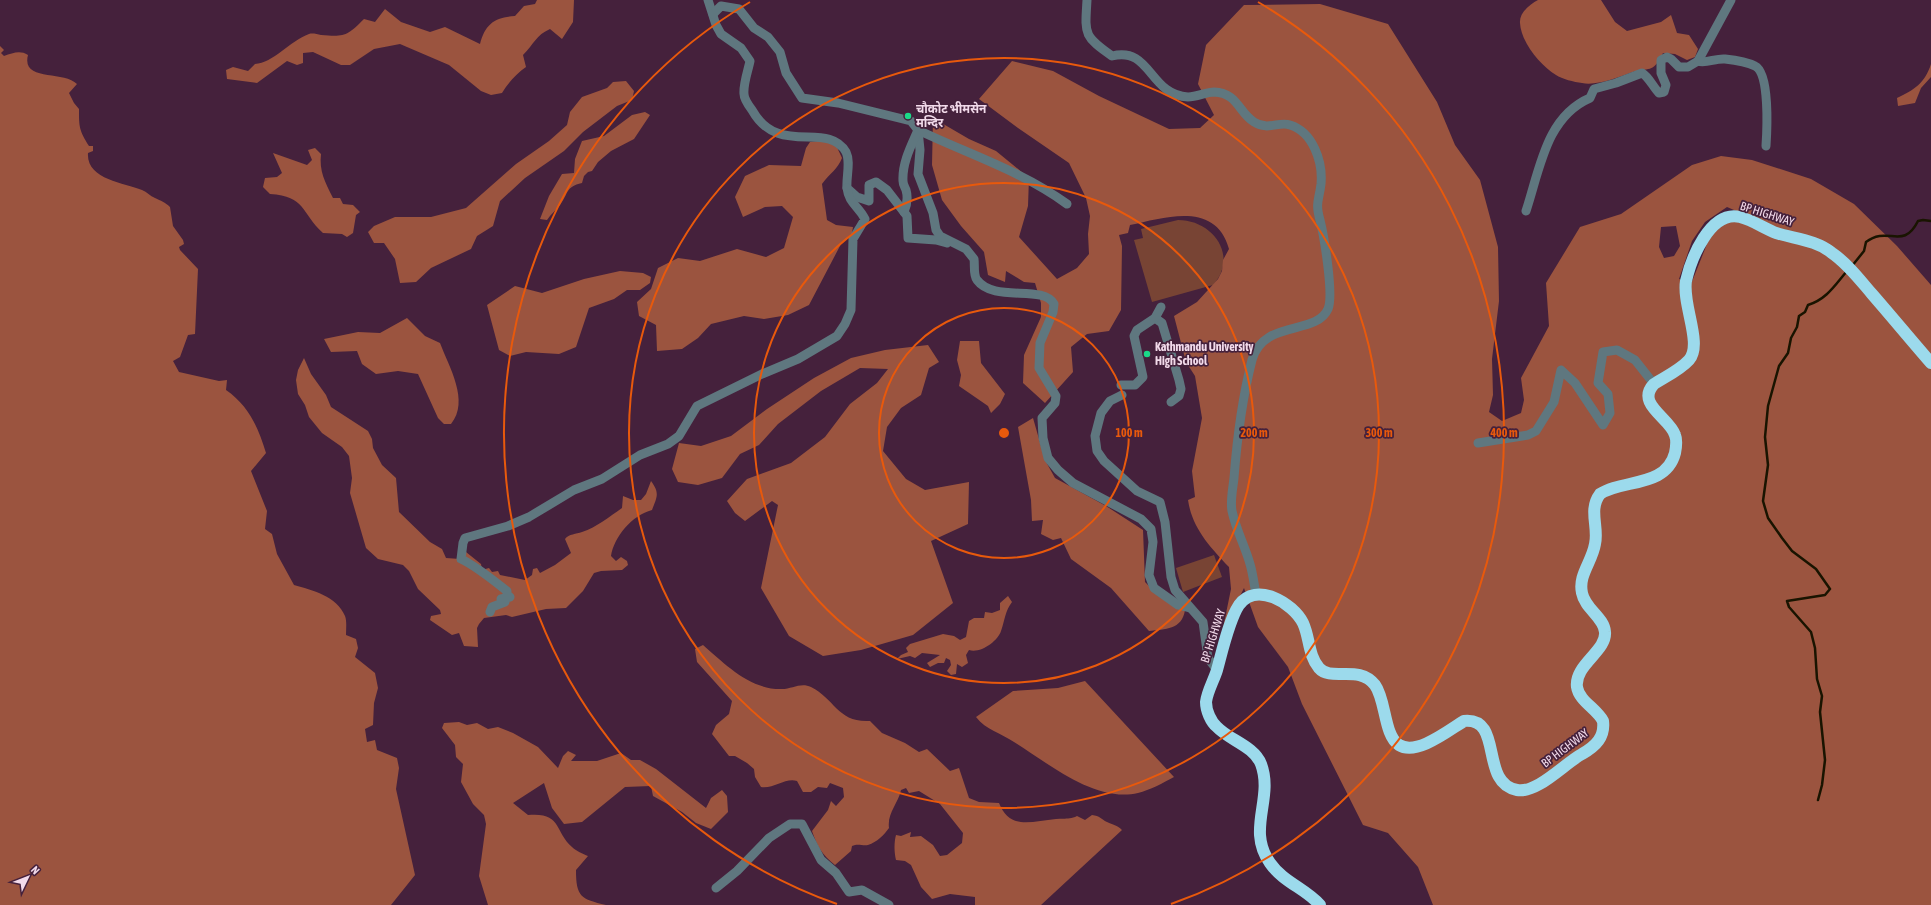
<svg xmlns="http://www.w3.org/2000/svg" width="1931" height="905" font-family="'Asap Condensed','Noto Sans Devanagari',sans-serif">
<rect width="100%" height="100%" fill="#45213c"/>
<g fill="#784434">
<path d="M1178,220c35,0 61,36 35,65l-61,17 -18,-62 9,-2 -2,-9z"/>
<path d="M1214,555l8,22 -39,15 -7,-24z"/>
</g>
<g fill="#9b543f" fill-rule="evenodd">
<path d="M537,0h37l-1,22 -11,17 -12,-10c-14,6 -16,15 -27,26l3,12c-9,6 -18,16 -24,26l-11,2 -10,-4 -32,-26 -49,-21 -26,5 -24,16h-9l-28,-13 -10,1v10l-6,2 -10,-4 -30,22 -30,-4 -1,-9 7,-3 15,4 7,-7c18,-1 35,-23 54,-30 3,-1 8,0 12,1 24,2 26,1 43,-16l11,3 10,-13 16,13 29,10 15,-5 35,17c5,-20 15,-27 35,-28l9,-10 11,-2z"/>
<path d="M1538,0h63l14,22 12,9 34,-9 10,-7 6,18 12,2 9,14 -3,8 -8,3 -12,-6 -12,-1c-11,22 -13,13 -33,20 -14,5 -34,13 -48,10 -8,-1 -20,-4 -26,-8 -16,-10 -35,-33 -36,-52 -1,-10 10,-19 18,-23z"/>
<path d="M1320,4l68,20 49,78 18,43 25,35 18,67 1,54 -7,58 1,36 -4,17 13,9 19,-8 3,-13 -3,-22 28,-52 -3,-43 34,-56 41,-13 71,-49 29,-9 31,4 59,19 43,25 43,42 34,39v73l-35,-38 -36,-44 -24,-24 -17,-12 -36,-9 -56,-24 -22,15 -13,19 -13,38 12,5 18,-45 8,-10 7,-6 8,-2 10,1 35,16 38,10 16,9 20,19 80,93v536h-498l-15,-38 -30,-34 -25,-8 -61,-121 -14,-37 -30,-40 -14,-39 -22,45 9,-44 -2,-22c-19,-20 -37,-39 -41,-67l7,-3 -3,-26 10,-53 -7,-42 -9,-14 -12,-46 23,-14 21,-23 4,-8 1,-11 6,-11c-13,-48 -63,-32 -99,-24l-2,8 -9,2 3,11 -1,64 -12,21 -22,3 -16,13 2,25 -28,31 -22,-20 1,-28 17,-38v-14l-6,-20 -11,-1 -18,-11 -1,11 -17,-7 -4,-23 -23,-26 -19,-26 -10,-35 1,-47 36,21 27,12 33,27 -1,28 -9,31 38,42 20,-11 12,-14 -1,-20 2,-18 -4,-18 -17,-35 -51,-35 -39,-29 33,-38 41,10 46,25 70,33 31,-1 14,-13 -16,-31 8,-39 38,-40zM1676,226l4,20 -6,10 -10,2 -5,-11 2,-20z"/>
<path d="M0,46l4,4 -3,3 3,3c9,-3 16,-6 24,-1 -7,27 36,15 49,29l-8,9 5,10 5,6c0,18 0,21 10,37h4v5l-5,2c-2,26 36,30 54,37 5,2 8,6 13,8 6,3 10,4 15,9l3,19 10,14 1,4 -5,3 1,3 18,19 -3,65 -7,1 -8,22 -7,4 6,11 40,9 8,-1 -1,10c23,16 32,37 40,63l-15,18 16,40 -2,18 7,5 5,20 17,31c18,5 43,11 51,31 2,5 1,13 1,19l10,4 2,9 -3,9 20,16 3,15 -4,15 -1,22 -8,4 2,13 8,-2 2,10 20,8 2,10 -3,21 19,86 -24,30h-391z"/>
<path d="M1931,64v13l-10,11 -6,15 -17,3 -1,-8c17,-8 28,-15 34,-34z"/>
<path d="M626,81l8,10 -2,9 -15,6 -34,26 -19,19 -39,27 -25,23 -7,25 -16,10 -6,13 -40,19 -15,14 -16,1 -5,-24 -11,-16h-10l-6,-11 6,-6 21,-9h36l35,-9 50,-44 33,-23 18,-16 3,-13 12,-15 25,-9 6,-6z"/>
<path d="M645,112l5,3 -16,24 -23,12 -13,11 -6,9 -4,1 -4,4 -2,7c-17,4 -13,10 -22,22 -4,5 -9,9 -13,15l-7,-1 9,-23 13,-22 12,-1 1,-14 7,-18 22,-5 28,-21z"/>
<path d="M826,140l9,3 7,15c-4,11 -13,16 -20,26l5,36 9,5 17,2 -1,6 -11,11 -32,61 -21,10 -24,4 -20,-3 -33,8 -13,14 -16,11 -25,2 -1,-26 -17,-9 -2,-14 14,-13 7,-21 20,-10 22,3 37,-12 29,8 18,-9 9,-31 -11,-11 -17,1 -22,10 -8,-20 10,-21 24,-11 32,1 5,-18 4,-6z"/>
<path d="M315,148l6,6c-2,17 4,28 12,44h7l3,6 10,1 7,7 -4,3 -3,18 -6,4 -5,-3 -19,-1c-22,-20 -17,-37 -53,-39l-7,-7 2,-9 12,-1 5,-4 -9,-20 34,12 5,-5 -4,-10z"/>
<path d="M620,271l23,2 8,4 -1,6 -10,7h-13l-13,9 -25,9 -13,39 -17,7 -33,-2 -16,4 -11,-6 -12,-45 28,-19 27,7 42,-14z"/>
<path d="M407,318l18,18 15,7c9,24 30,58 11,81h-7l-6,-6 -20,-44 -20,-3 -22,3 -14,-10 -5,-13 -26,1 -7,-13 34,-7 22,1z"/>
<path d="M960,341h19l2,22 24,31 -5,10 -9,9 -3,-7 -29,-20 2,-11 -4,-15z"/>
<path d="M928,345l11,17 -10,6 -8,27 -20,13 -14,19 -4,24 23,28 19,11 44,-8 -1,42 -37,17 22,62 -40,32 -52,15 -38,6 -34,-20 -28,-48 17,-83 -6,-4 -27,20 -10,-8 -8,-12 20,-22 44,-16 34,-26 25,-33 27,-21 11,-14 -28,-1 -39,23 -43,33 -19,21 -19,9 -18,24 -24,7 -20,-3 -6,-13 7,-26 22,3 30,-10 36,-27 47,-31 37,-20 34,-8z"/>
<path d="M304,358l7,16 15,21 5,12 37,24 4,8 1,9 9,17 14,13 3,34 31,30 12,7 4,9 14,1 6,-7 15,12 1,6 7,-2 3,4 6,-1 2,4 25,5 7,-5 1,-6 4,-1 3,5 15,-8 16,-12 -6,-14c4,-5 11,-5 17,-7 15,-5 27,-15 40,-24l1,-12 10,4h8l5,-6 5,-13c9,12 6,16 1,29 -20,5 -38,27 -41,46l5,5 5,-4 6,4 1,4 -6,5 -21,1 -7,2 -11,18 -17,17 -20,1 -34,8 -6,-2 -22,3 -5,6 -2,4 1,19 -14,-1 -5,-13 -7,2 -22,-15 1,-4 10,-2 -1,-4 -22,-21 -9,-18 -6,-6 -25,-6 -12,-11 -16,-55 2,-15 -3,-22 -7,-9 -20,-14 -13,-16 -4,-12 -7,-11 -2,-14 2,-10z"/>
<path d="M1033,418l12,42 10,18 51,28 37,24 2,52 11,11 29,17c-3,20 -20,19 -36,21l-38,-43 -40,-29 -10,-21 -8,2 -12,-6 2,-14 -11,1 -1,-21 -13,-73z"/>
<path d="M1008,596l4,6c-7,9 -7,18 -11,29 -3,10 -21,23 -32,19l-3,5 2,8 -6,4 -5,-3 -1,10 -5,1 -4,-4 4,-6 -1,-5 -4,-2 -2,5h-6l-8,4 -3,-4 13,-8 -18,-2 -7,5 -5,-2 -13,3 4,-4 7,-3 -2,-4 4,-4 33,-10 11,2 6,4 6,-3 3,-16 5,-3h10l1,-6 7,1 8,-3v-7z"/>
<path d="M703,645c22,19 47,45 79,44 10,0 19,-7 29,-2 24,12 27,36 59,34l12,12 23,10 14,9 8,-3 23,22 9,-3 10,30 10,4 20,1c11,28 33,18 57,16 8,-1 13,1 21,-3l8,4 7,-5c8,1 9,4 15,7 6,3 10,3 15,8l-81,75h-66v-8l-25,-3 -18,5 -11,-12 -10,-22 -6,-4 -9,-1c-2,-8 -2,-18 0,-25l5,1 10,-4 -1,5 11,-1 12,9 7,11 7,-1 15,-12 1,-10 -23,-29 -21,-13 -10,2 -3,-5 -5,2c-3,14 -14,23 -12,38 -5,7 -12,14 -21,17 -6,1 -10,-2 -16,1l-1,5 -16,14c-13,-10 -18,-19 -23,-34l16,-21 3,-9 5,5 8,-9 -1,-9 -13,-5 -3,5 -9,-1 -7,5h-8l-6,-11c-11,-4 -23,8 -36,6l-6,-10 -1,-8 -7,-6 -12,-7h-6l-17,-22 4,-9 13,-11 3,-13 -35,-39 -2,-13z"/>
<path d="M1085,681l89,96c-11,6 -24,13 -36,16 -43,10 -90,-30 -124,-51 -13,-9 -28,-12 -38,-25l37,-26 45,-3z"/>
<path d="M459,722l8,3 10,-2 11,6 10,-2 15,6 25,14 20,21 5,-12 5,-5 8,4 -5,6h26l24,-8 10,7h9l16,9 50,39 5,-10 11,-8 5,6 1,16 -17,17 -15,-6 -14,-11 -29,-16 -2,-10 -26,1 -43,35 -18,2 -12,-16 -8,-25 -31,20 15,12c34,-3 26,16 44,32 4,4 11,7 16,9l-12,14c0,27 5,29 30,35h-118l-9,-29 7,-52 -2,-9 -11,-11 -12,-22 2,-18 -7,-7 -1,-12 -13,-17 2,-5z"/>
</g>
<g fill="none" stroke-linecap="round" stroke-linejoin="round">
<g stroke="#191400" stroke-width="2.5">
<path d="M1852,266l12,-15 2,-9c22,-17 37,9 52,-21l5,-1 8,1"/>
<path d="M1818,800l4,-15 3,-25 -5,-48 2,-16 -5,-17 -2,-31 -4,-16 -22,-25 -2,-6 38,-6 5,-6 -14,-20 -24,-18 -10,-13 -14,-20 -5,-17 5,-36 -3,-28 3,-31 11,-40 9,-13 3,-15 6,-11 2,-11 6,-4 3,-7c19,-6 27,-20 39,-34"/>
</g>
<g stroke="#5f777f" stroke-width="9">
<path d="M708,0l8,25 5,9 20,14 9,13c-2,10 -7,23 -6,33 0,5 5,12 8,16 27,48 75,10 94,42 5,10 0,25 1,36l10,9 12,4v-16l7,-3 11,8 17,22 3,4 1,22 28,2 11,3"/>
<path d="M1087,0c-2,34 -4,36 25,56 39,-10 37,39 76,41 9,0 18,-5 26,-5 24,1 24,20 40,30 14,9 25,-1 36,3 23,7 33,37 31,59 -2,17 -6,18 -1,36 4,16 14,75 8,89 -12,27 -65,10 -76,51 -10,39 -15,79 -18,118 -1,10 -4,23 -2,33 4,19 13,35 18,53 3,10 4,20 6,30"/>
<path d="M713,14l8,-8 18,3 15,19 14,9 12,15 6,21 16,25 36,5 73,18 7,9 2,20 -2,24 15,39 3,17 4,6 26,13 8,10c1,6 -1,16 3,21 17,23 66,4 77,24l-1,8 -13,31 -1,25 17,28 -1,7 -13,15 1,20 5,20 10,12 15,13 68,36 10,10 2,13 -4,33 5,13 24,17 12,3"/>
<path d="M1698,61c7,3 18,-3 27,-2 9,1 22,3 30,7 15,7 12,65 11,80"/>
<path d="M1526,211c14,-42 20,-94 64,-113l4,-9 22,-6 26,-10c7,4 11,14 17,20l5,-1 2,-7 -5,-12v-13l6,-3 4,2 8,8h9l10,-6 33,-61"/>
<path d="M904,212c3,-7 4,-15 2,-22 -1,-3 -3,-5 -3,-9 -1,-18 8,-35 15,-51 50,24 104,41 149,74"/>
<path d="M1155,318l7,5 17,57 2,9 -2,7 -8,6"/>
<path d="M1121,385h14l8,-8 -9,-41 3,-6 18,-12 6,-11"/>
<path d="M1122,395l-12,6 -9,12 -6,23 2,15 7,10 33,30 23,11 5,20 6,55 4,13 28,32 5,36 9,12"/>
<path d="M1478,443l50,-8 8,-4 18,-29 7,-32 14,13 28,42 7,-12 -2,-19 -10,-11 5,-31 14,-2 18,10 19,24"/>
<path d="M490,612l2,-5 13,-5 -4,-3 9,-2 -3,-2v-4c-14,-11 -31,-25 -46,-32l2,-16 2,-5 43,-12 21,-9 45,-27 28,-11 38,-24 28,-11 11,-8 18,-30 65,-32 36,-15 39,-23 8,-12 6,-14 2,-71 12,-20c-7,-14 -16,-15 -18,-31"/>
<path d="M716,888l21,-17 32,-33 21,-14h12l19,36 15,13 13,19 13,-2 27,15"/>
</g>
<path stroke="#9cdaec" stroke-width="12" d="M1320,905c-14,-16 -37,-23 -50,-42 -24,-34 4,-64 -9,-99 -7,-18 -32,-24 -44,-37 -6,-5 -11,-16 -11,-25 1,-10 8,-22 11,-32 5,-18 12,-50 22,-65 17,-24 54,-2 64,18 7,15 5,32 16,45 12,14 40,-4 56,17 11,15 9,51 24,60 18,11 50,-15 65,-24 40,-4 15,62 53,69 20,4 48,-27 65,-36 14,-8 23,-17 21,-33 -6,-12 -24,-20 -26,-34 -3,-22 30,-36 28,-55 -1,-15 -20,-23 -23,-39 -4,-18 10,-31 13,-49 4,-17 -7,-34 5,-50 22,-15 66,-6 75,-41 1,-5 2,-13 0,-18 -5,-17 -40,-31 -21,-51 11,-7 26,-14 35,-24 14,-16 -7,-55 -3,-79 5,-22 24,-71 54,-64 12,3 24,11 36,16 19,6 40,7 56,20 16,11 28,27 40,41 20,23 39,46 59,69"/>
</g>
<g fill="none" stroke="#e8590c" stroke-width="2">
<circle cx="1004" cy="433" r="125"/>
<circle cx="1004" cy="433" r="250"/>
<circle cx="1004" cy="433" r="375"/>
<path d="M837 904A500 500 0 0 1 750 2M1258 2A500 500 0 0 1 1171 904"/>
</g>
<g fill="#1ad988" stroke="#45213c" stroke-width="1.5">
<circle cx="908" cy="116" r="4"/>
<circle cx="1147" cy="354" r="4"/>
</g>
<g text-anchor="middle" dominant-baseline="central" stroke-width="3.5" stroke-linejoin="round" paint-order="stroke">
<g font-size="12" font-weight="bold" fill="#f2daea" stroke="#45213c" text-anchor="start">
<text x="916" y="109">चौकोट भीमसेन<tspan x="916" dy="14">मन्दिर</tspan></text>
<text x="1155" y="347">Kathmandu University<tspan x="1155" dy="14">High School</tspan></text>
</g>
<g font-size="12" fill="#f2daea" stroke="#45213c">
<text transform="translate(1767 214) rotate(18)">BP HIGHWAY</text>
<text transform="translate(1213 636) rotate(-72)">BP HIGHWAY</text>
<text transform="translate(1565 748) rotate(-37)">BP HIGHWAY</text>
</g>
</g>
<circle cx="1004" cy="433" r="6" fill="#e8590c" stroke="#45213c" stroke-width="2"/>
<g font-size="12" text-anchor="middle" font-weight="bold" fill="#e8590c" stroke="#45213c" stroke-width="3.5" stroke-linejoin="round" paint-order="stroke">
<text x="1129" y="437">100 m</text>
<text x="1254" y="437">200 m</text>
<text x="1379" y="437">300 m</text>
<text x="1504" y="437">400 m</text>
</g>
<g transform="translate(28 877) rotate(47)" stroke="#45213c" stroke-width="3" paint-order="stroke">
<path d="M0-3L7 15L0 10L-7 15Z" fill="#f2daea"/>
<text y="-6" font-size="11" font-weight="bold" text-anchor="middle" fill="#f2daea">N</text>
</g>
</svg>
